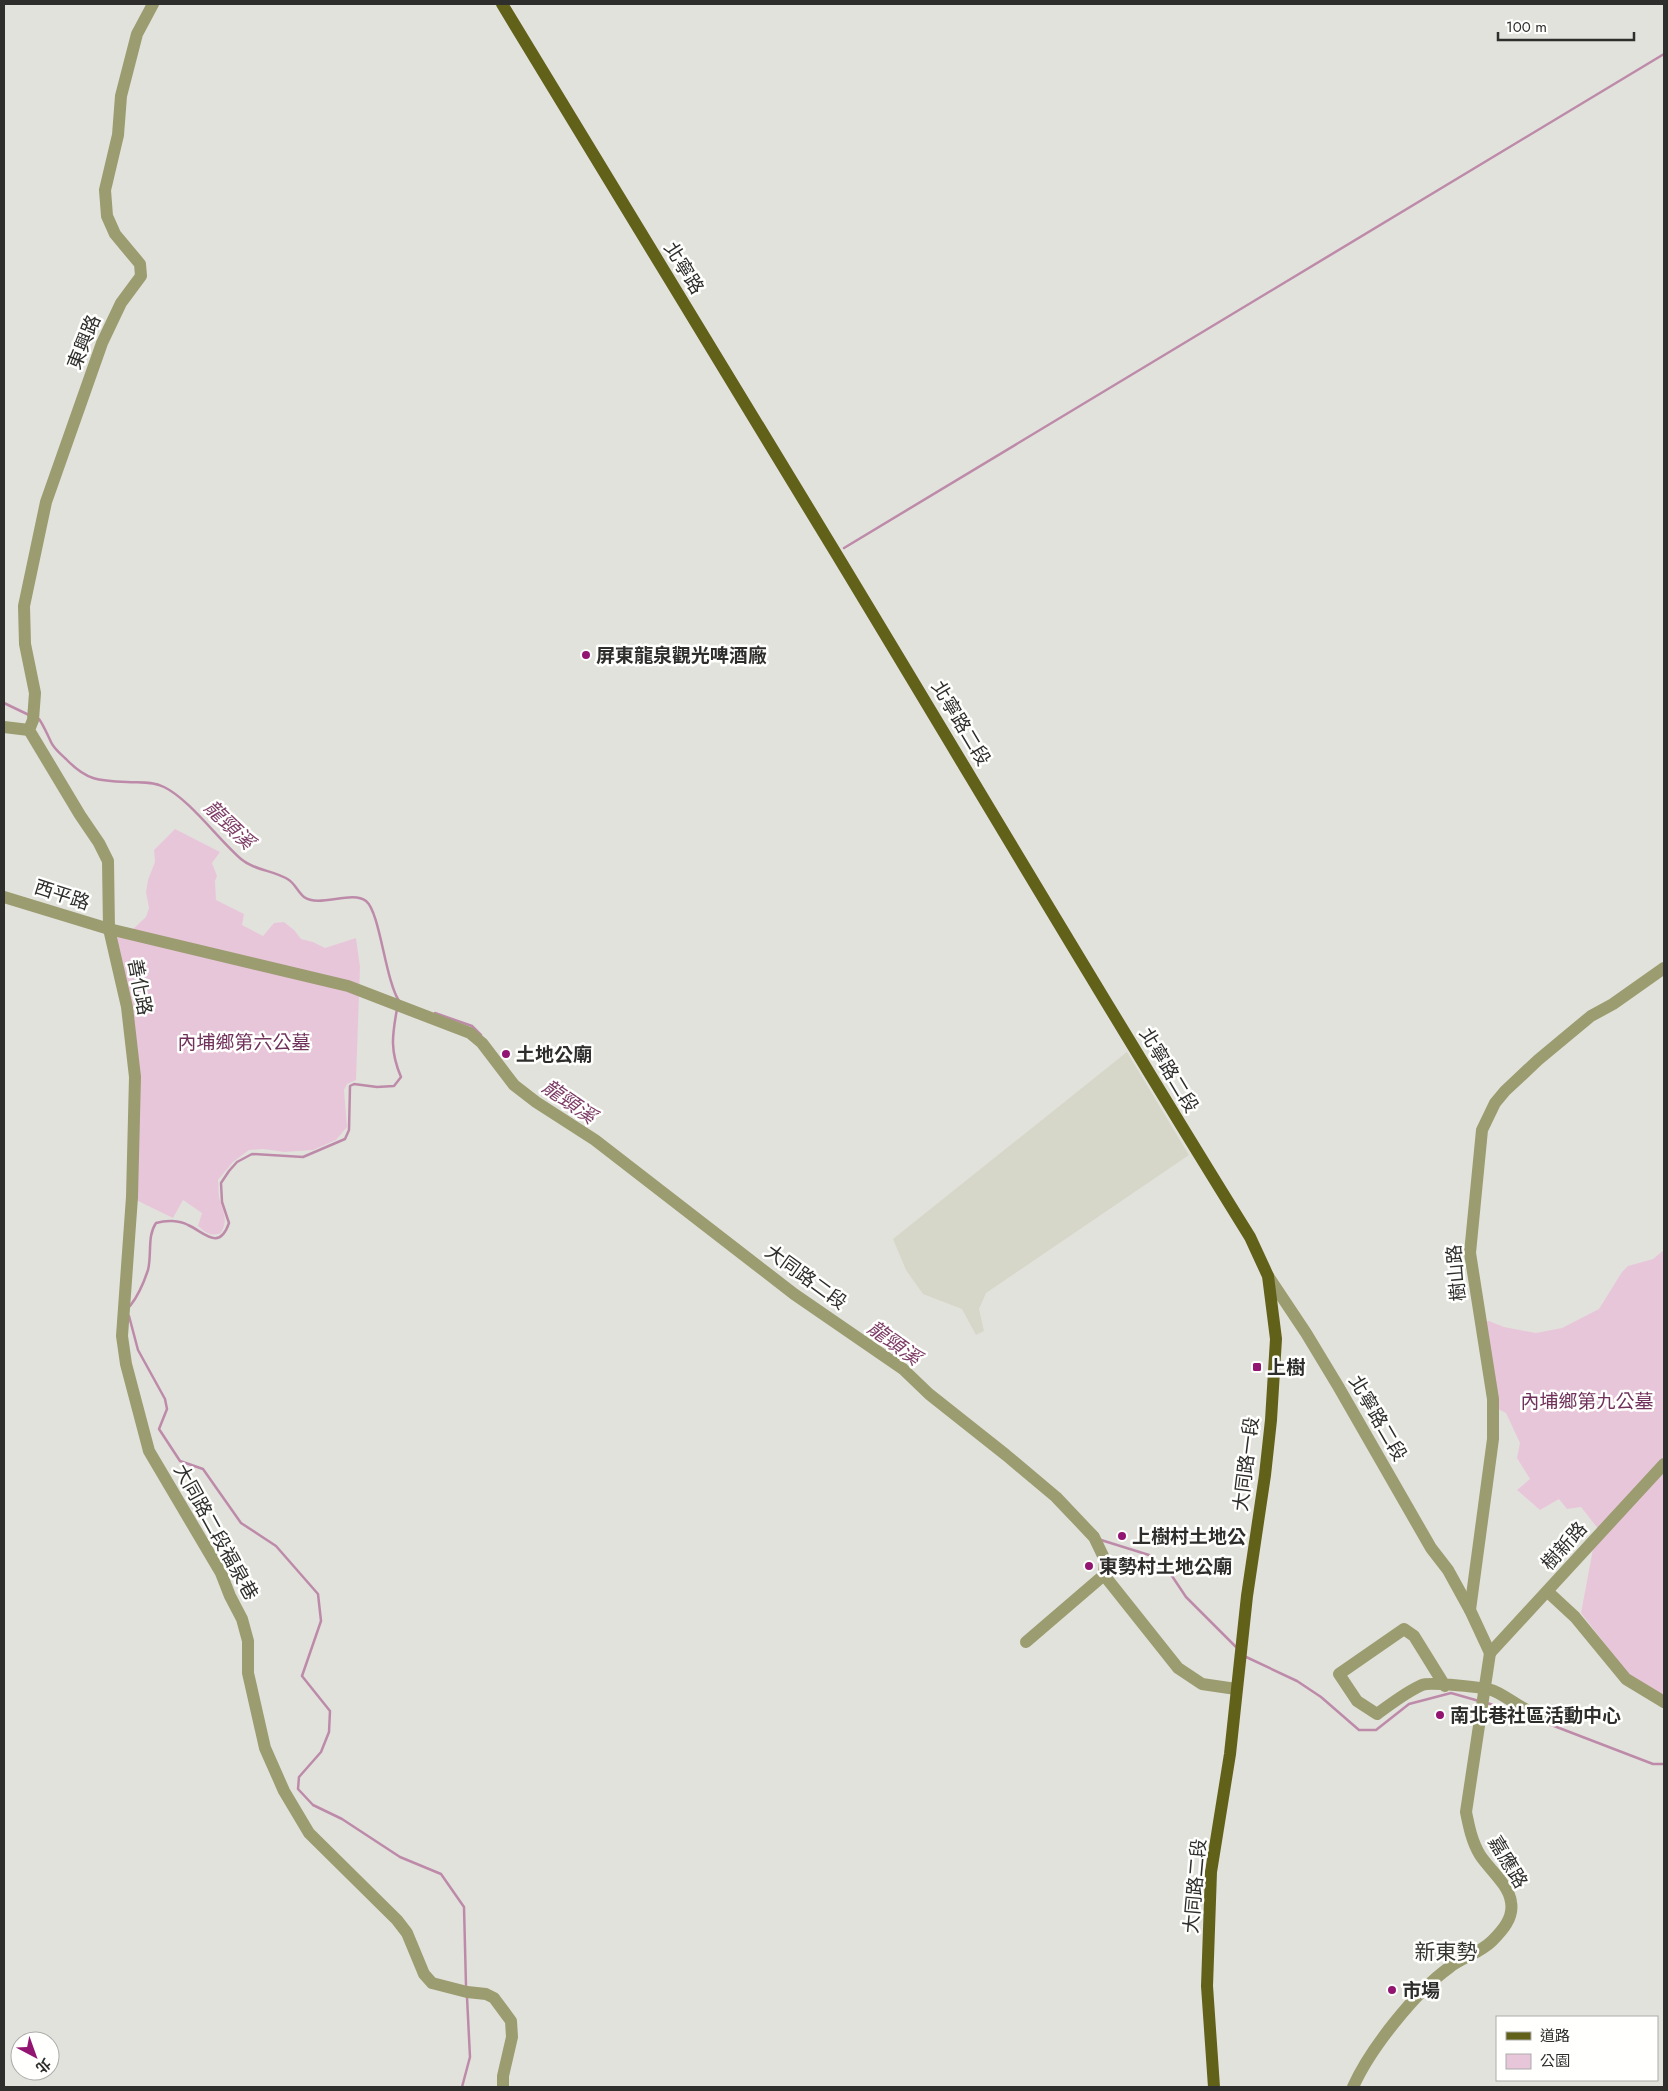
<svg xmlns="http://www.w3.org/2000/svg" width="1668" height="2091" font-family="Jost,'Noto Sans TC',sans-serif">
<rect width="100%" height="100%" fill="#e2e2dc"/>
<path fill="#d6d6c9" d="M1127,1052l62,103 -203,138 -7,16 5,22 -8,4 -14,-26 -39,-15 -17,-24 -13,-31z"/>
<g fill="#e8c6da">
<path d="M175,829l45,23 -8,11 5,13 -2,5 1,19 28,14 -2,11 21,11 11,-13 10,-1 10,8 7,9 12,3 12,6 31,-10 4,29 -4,113 -9,4 -3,6 3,37 -11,13 -23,10 -29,2 -21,-3 -14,1 -16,12 -15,18c1,7 0,15 2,21 4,13 8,19 1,32 -10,4 -15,0 -23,-7l4,-13 -19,-13 -10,18 -37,-18 3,-122 -27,-153 21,4 13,-12 3,-9 -3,-16 2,-12 7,-18 -1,-12z"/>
<path d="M1664,1250v447l-35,-22 -48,-62 12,-64 10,-14 -22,-28 -14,2 -8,-10 -19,11 -23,-20 13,-11 -13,-21 3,-15 -14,-30 -12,-6 -10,-85 5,-1 15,6 32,6 26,-5 37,-19 23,-37 6,-6 25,-7z"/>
</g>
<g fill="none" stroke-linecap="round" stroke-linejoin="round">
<g stroke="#bd8ba9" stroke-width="2.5">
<path d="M844,548l820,-494"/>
<path d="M4,703l25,12"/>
<path d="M37,718l2,1c5,7 8,15 12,23 3,7 10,12 15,17 20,21 32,22 61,23 12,1 25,-1 37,5 25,12 54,52 77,72 14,12 33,11 48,21 6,4 9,12 15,17 15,11 48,-7 62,4 14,11 19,78 33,100"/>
<path d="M435,1013l37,13 9,9"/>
<path d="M130,1306c8,-10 14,-24 18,-36 4,-16 -1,-34 8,-47 10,-3 23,-3 32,2 16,7 31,27 41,-2l-7,-21 -1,-19 8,-12 8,-9 15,-8 51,3 42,-18 4,-9 1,-44 4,-2 23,3 17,-1 7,-9c-11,-26 -9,-41 -4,-68"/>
<path d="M129,1316l9,34 27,49 2,10 -8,20 21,32 23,8 38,54 35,23 42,48 3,27 -19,55 28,35 -1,21 -8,20 -22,25 -1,12 15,16 29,14 58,38 41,17 23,33 2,79"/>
<path d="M1101,1540l48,15 19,15 18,27 51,51"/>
<path d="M1244,1656l53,25 24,16 38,33h17l33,-26 42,-11 28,8"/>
<path d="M1487,1703l35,11"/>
<path d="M1541,1721l112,43h11"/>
<path d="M462,2087l8,-30 -3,-60"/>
</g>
<g stroke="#9c9c71" stroke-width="12">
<path d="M153,4l-16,30 -16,62 -3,39 -13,55 2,26 8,18 25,30 1,12 -20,27 -19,40 -56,159 -22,104 1,38 10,49 -2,27 -4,10 51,85 19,28 9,18 1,68 18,78 8,70 -3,120 -10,139 4,28 23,87 72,122 9,23 12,23 6,22v32l17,75 19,43 25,42 88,87 10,13 17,41 8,9 35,9 19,2 8,4 17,23 1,16 -9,39v11"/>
<path d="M4,727l25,3"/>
<path d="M4,897l105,32 239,57 122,47 12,10 32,42 22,17 59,38 199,154 109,75 26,25 77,61 50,42 38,40 11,23 -1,15 74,93 24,16 34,5"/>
<path d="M1268,1276l38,57 32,53 93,162 17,22 22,40"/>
<path d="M1548,1592l27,25 51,62 38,23"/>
<path d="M1026,1642l78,-67"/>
<path d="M1490,1653l-20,-43 23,-171v-40l-23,-146 12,-123 13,-27 10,-12 33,-31 53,-44 22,-12 51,-36"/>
<path d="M1490,1653l174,-189"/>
<path d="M1445,1686l-31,-50 -10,-7 -65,45 18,27 20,13c14,-10 29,-22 45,-29 7,-3 64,2 72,6 18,8 27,19 47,25"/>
<path d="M1353,2087c17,-38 62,-95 97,-120 13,-10 30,-14 42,-26 10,-10 22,-23 19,-39 -2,-17 -22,-33 -31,-47 -8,-13 -11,-28 -14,-43l24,-159"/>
</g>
<path stroke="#62611a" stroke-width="12" d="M502,4c111,184 224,367 335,551 138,228 273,457 413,682l18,39 8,63 -5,81 -6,55 -18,121 -17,158 -19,118 -4,114 7,101"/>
</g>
<g fill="#921571" stroke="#fffffe" stroke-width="2">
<circle cx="586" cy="655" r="5"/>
<circle cx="506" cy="1054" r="5"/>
<rect x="1252" y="1362" width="10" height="10" rx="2.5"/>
<circle cx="1122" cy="1536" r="5"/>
<circle cx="1089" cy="1566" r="5"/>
<circle cx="1440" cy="1715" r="5"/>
<circle cx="1392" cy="1990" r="5"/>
</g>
<g text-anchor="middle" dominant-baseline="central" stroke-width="5" stroke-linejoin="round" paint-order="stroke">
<g font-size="19" fill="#2e2e2c" stroke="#fffffe">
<text transform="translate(684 268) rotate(58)">北寧路</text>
<text transform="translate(84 342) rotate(-68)">東興路</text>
<text transform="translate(961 723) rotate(59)">北寧路二段</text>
<text transform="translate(62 895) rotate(18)">西平路</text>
<text transform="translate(140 987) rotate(79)">善化路</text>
<text transform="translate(1169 1070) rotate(59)">北寧路二段</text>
<text transform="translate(1456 1273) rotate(-95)">樹山路</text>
<text transform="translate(806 1277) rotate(36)">大同路二段</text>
<text transform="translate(1378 1418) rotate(60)">北寧路二段</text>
<text transform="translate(1246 1464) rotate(-83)">大同路一段</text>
<text transform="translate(216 1532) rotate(61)">大同路二段福泉巷</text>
<text transform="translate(1564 1546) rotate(-48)">樹新路</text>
<text transform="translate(1508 1862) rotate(59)">嘉應路</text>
<text transform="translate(1195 1886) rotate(-85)">大同路二段</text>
</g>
<g font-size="19" font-weight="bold" fill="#2e2e2c" stroke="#fffffe" text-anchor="start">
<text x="596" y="655">屏東龍泉觀光啤酒廠</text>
<text x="516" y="1054">土地公廟</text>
<text x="1267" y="1367">上樹</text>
<text x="1132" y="1536">上樹村土地公</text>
<text x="1099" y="1566">東勢村土地公廟</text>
<text x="1450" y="1715">南北巷社區活動中心</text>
<text x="1402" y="1990">市場</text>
</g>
<g font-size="19" fill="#70325b" stroke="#fffffe">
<text x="244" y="1042">內埔鄉第六公墓</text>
<text x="1587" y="1401">內埔鄉第九公墓</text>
</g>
<g font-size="20" font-style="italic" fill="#7c3c66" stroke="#fffffe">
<text transform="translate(229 825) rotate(44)">龍頸溪</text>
<text transform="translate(569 1102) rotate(35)">龍頸溪</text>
<text transform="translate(894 1343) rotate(36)">龍頸溪</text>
</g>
<g font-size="21" fill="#373732" stroke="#fffffe">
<text x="1446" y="1952">新東勢</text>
</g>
</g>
<rect width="1668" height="2091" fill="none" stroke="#2e2e2c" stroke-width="10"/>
<rect x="1496" y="2016" width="162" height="65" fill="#fffffe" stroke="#ababaa"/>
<rect x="1506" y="2032" width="25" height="8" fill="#62611a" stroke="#ababaa"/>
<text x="1540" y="2041" font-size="15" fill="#2e2e2c">道路</text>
<rect x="1506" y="2054" width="25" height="15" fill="#e8c6da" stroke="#ababaa"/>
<text x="1540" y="2066" font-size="15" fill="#2e2e2c">公園</text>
<g transform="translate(35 2056) rotate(139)"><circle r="24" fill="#fffffe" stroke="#ababaa"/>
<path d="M0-4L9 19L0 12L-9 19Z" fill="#921571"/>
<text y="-8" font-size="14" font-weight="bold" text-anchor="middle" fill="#2e2e2c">北</text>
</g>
<path d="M1498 32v8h136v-8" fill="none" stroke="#2e2e2c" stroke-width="2.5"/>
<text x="1506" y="32" font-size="15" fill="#2e2e2c" stroke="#fffffe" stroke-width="4" paint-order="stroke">100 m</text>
</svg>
